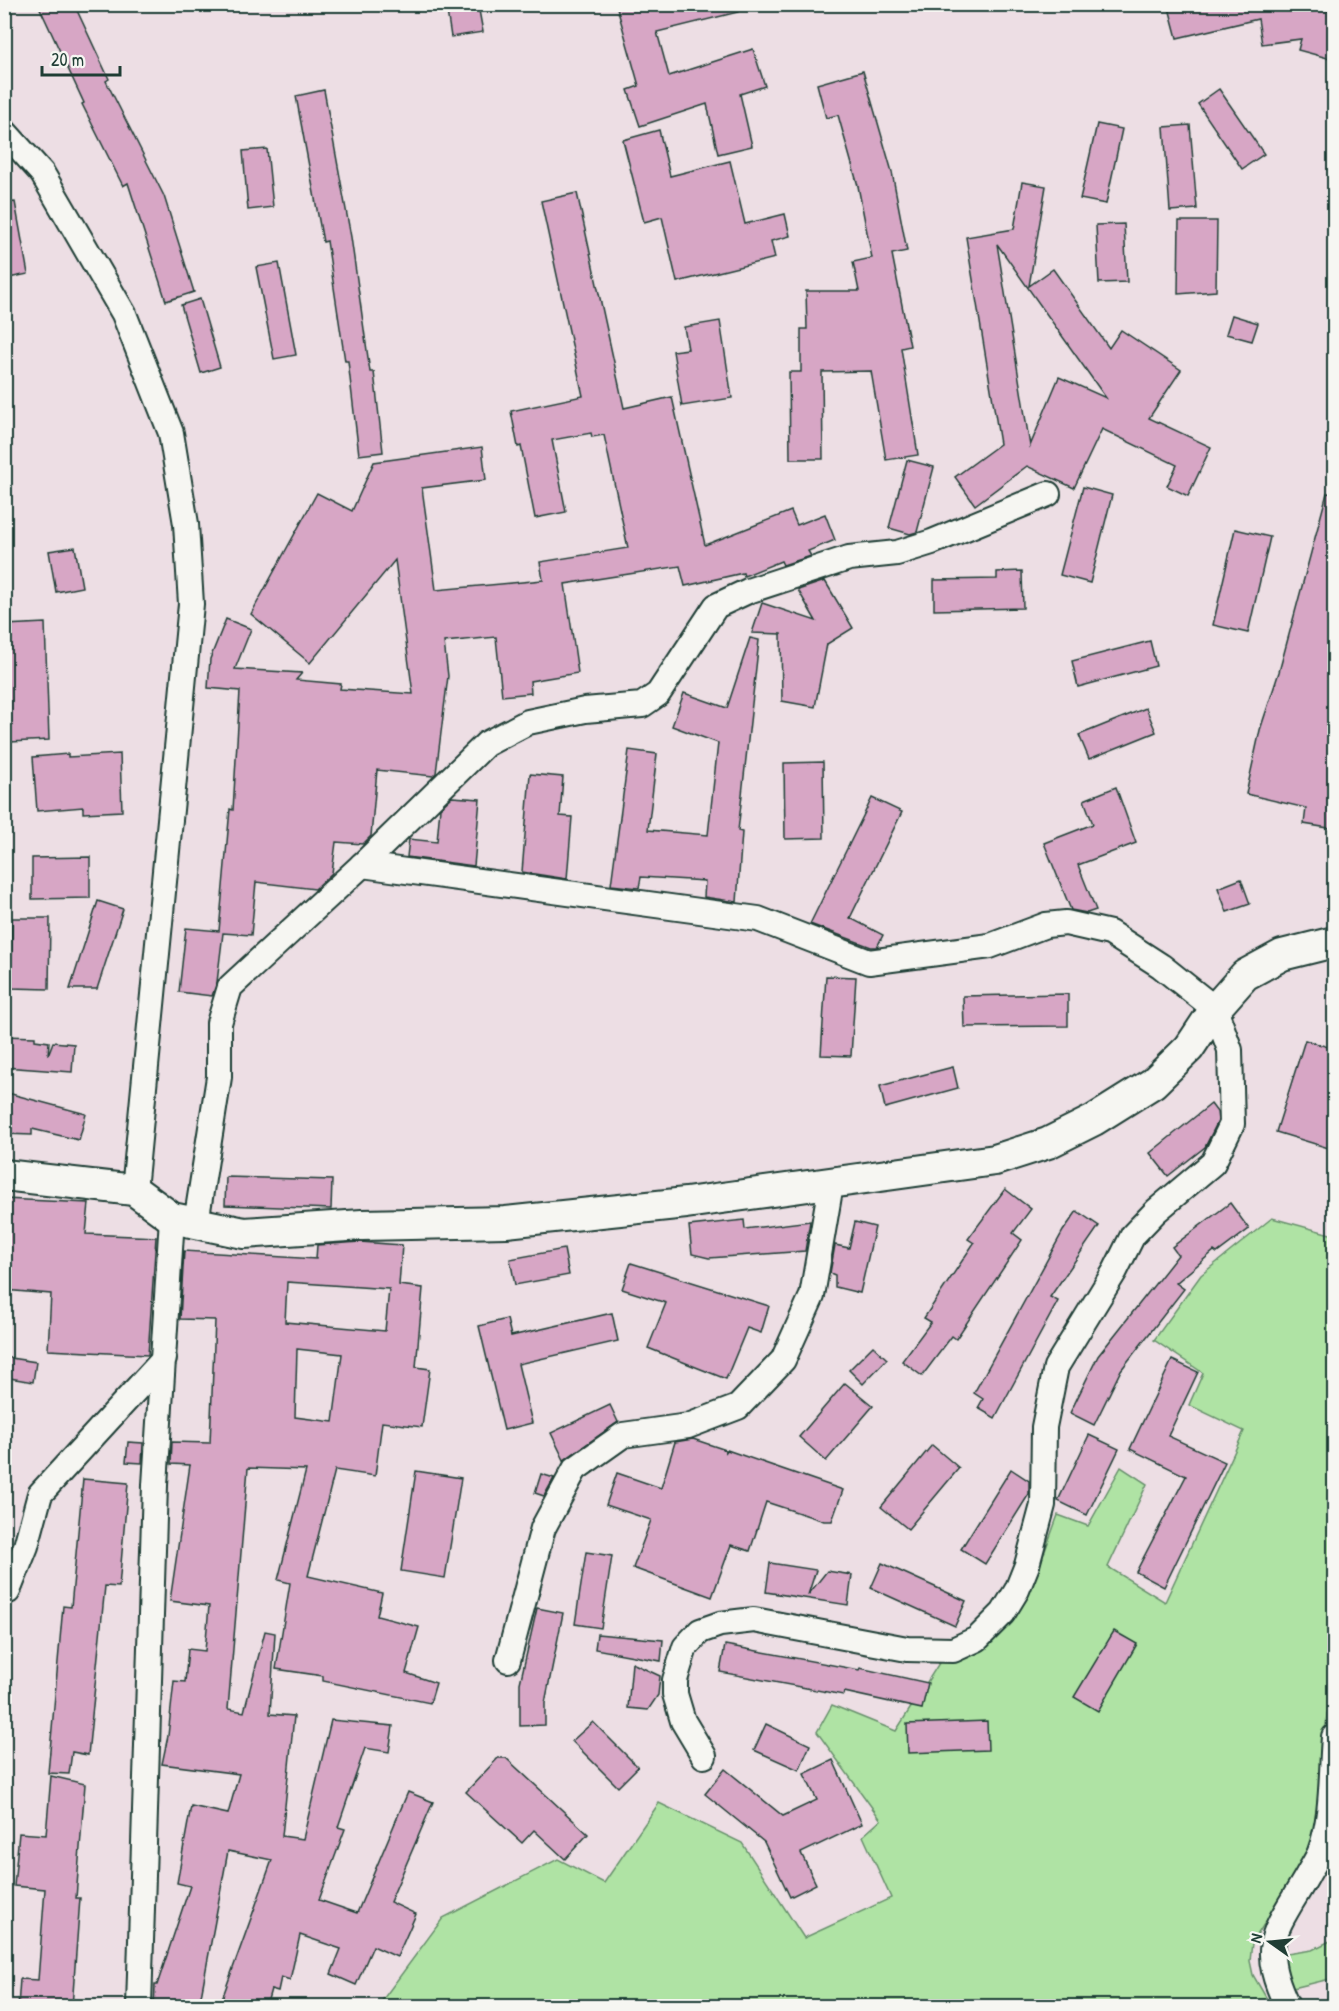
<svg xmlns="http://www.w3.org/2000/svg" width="1339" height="2011" font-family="'Patrick Hand',sans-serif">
<rect width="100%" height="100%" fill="#eddee4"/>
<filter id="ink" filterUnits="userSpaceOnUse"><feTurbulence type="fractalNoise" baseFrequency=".0167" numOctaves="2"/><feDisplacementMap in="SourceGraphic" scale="12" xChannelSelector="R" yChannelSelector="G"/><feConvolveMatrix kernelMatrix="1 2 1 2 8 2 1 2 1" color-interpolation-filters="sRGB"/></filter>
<g filter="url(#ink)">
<g fill="#afe3a4" stroke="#67906c" stroke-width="1.5">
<path d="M1272,1218l62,17v459l-7,20 -11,116 -11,30 -53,83 -2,18 3,14 18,31h-893l65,-88 115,-59 46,24 55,-80 83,40 62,95 87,-40 -28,-62 18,-16 -64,-88 15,-27 64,26 43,-68 53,-22 38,-49 28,-77 30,11 33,-59 26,17 -39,83 57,35 79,-171 -55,-26 14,-32 -49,-33 47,-65z"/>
<path d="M1334,1939v39l-45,11 -9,-34 32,-5z"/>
</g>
<g fill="#d7a6c5" stroke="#1f3d34" stroke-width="1.5" fill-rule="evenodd">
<path d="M38,4h36l35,75 -3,2 58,115 30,96 -28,9 -38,-118 -5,3 -41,-82 2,-1z"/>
<path d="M616,4h121l1,8 -81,20 12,44 84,-27 12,37 -25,8 12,52 -34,8 -11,-50 -67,22 -12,-36 11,-4z"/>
<path d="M1168,4h137l30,9v47l-37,-10 3,-11 -39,5 -4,-25 -81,19z"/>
<path d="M478,5l5,27 -32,5 -4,-26z"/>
<path d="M863,71l29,101 15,79 -15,3 18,92 -9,2 17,107 -32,5 -15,-89 -49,1 1,87h-33l-1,-87h12v-43h6l-1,-38h53l-6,-29 19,-4 -14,-72 -20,-71 -12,3 -9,-34z"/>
<path d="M1219,89l45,65 -22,15 -44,-65z"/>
<path d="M324,90l27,147 19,135h4l9,80 -24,3 -11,-94h-3l-18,-120 -4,1 -27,-146z"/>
<path d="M1097,124l25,5 -16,75 -26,-5z"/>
<path d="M1190,125l7,84 -27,2 -6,-84z"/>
<path d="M659,130l11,46 60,-15 15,63 40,-10 5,22 -19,5 4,17 -98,24 -15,-65 -18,5 -21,-82z"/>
<path d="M267,149l6,58 -25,3 -5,-59z"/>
<path d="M1022,182l24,4 -17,100 24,-17 56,79 12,-18 60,40 -32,48 62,29 -23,49 -21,-10 10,-21 -75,-36 -28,59 -47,-22 -52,39 -20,-28 45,-33 -34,-207 48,-8zM997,244l109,154 -47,-21 -29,69z"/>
<path d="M577,193l47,215 48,-11 33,148 86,-34 6,14 28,-11 10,26 -27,11 3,5 -28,9 -2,-4 -37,15 -1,-3 -58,13 -5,-20 -115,18 13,89 -48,8 1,12 -29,3 -6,-59 -52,5 4,34 -12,97 -3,3 -56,-6 -6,66 -8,8 -27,-2 -4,31 -17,16 -59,-7 -5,53 -28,-2 -6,49 -5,14 -33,-4 7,-64 33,3 11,-122 3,1 7,-119 -32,-3 2,-29 16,-40 25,10 -16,40 67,4 -6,7 45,4 -1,5 73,5 -18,-134 -85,103 -59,-49 66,-121 35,18 22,-49 108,-15 4,33 -64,8 14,102 107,-10 -3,-18 88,-14 -24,-113 -12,2 -1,-4 -39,7 14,72 -31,6 -14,-72 -3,1 -7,-36 72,-15 -42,-195z"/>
<path d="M15,202l13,72 -24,5v-76z"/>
<path d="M1179,221h38l-1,70 -38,3z"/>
<path d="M1124,224l3,58 -28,1 -3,-58z"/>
<path d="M279,263l17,92 -22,4 -18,-92z"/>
<path d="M200,299l20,68 -19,6 -20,-68z"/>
<path d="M1232,315l26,8 -6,18 -26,-7z"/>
<path d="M720,321l12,77 -50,8 -9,-55 15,-2 -4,-22z"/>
<path d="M907,460l27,7 -17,65 -7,2 -21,-6z"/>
<path d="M1083,487l29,8 -22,88 -30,-8z"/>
<path d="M1327,493l8,1v335l-31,-5 2,-16 -60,-14 14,-64 19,-58z"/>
<path d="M1235,529l35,8 -22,96 -35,-8z"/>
<path d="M75,547l7,40 -26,5 -7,-41z"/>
<path d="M1022,571l1,37 -89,2v-30l63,-1v-7z"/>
<path d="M825,581l28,47 -26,16 -12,63 -33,-6 -1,-67 -29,-1 10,-30 54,18 -18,-31z"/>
<path d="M45,623l4,117 -39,2 -5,-117z"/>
<path d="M750,638l9,2 -21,191 4,1 -5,70 -33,-5 1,-16 -64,-4 -2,11 -28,-3 18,-135 28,4 -9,76 60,5 10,-92 -46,-17 12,-33 43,15z"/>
<path d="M1150,641l6,25 -78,21 -6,-26z"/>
<path d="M1146,708l10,24 -67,27 -10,-24z"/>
<path d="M68,754v3l52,-3 2,57 -39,2v-6l-46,4 -4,-54z"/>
<path d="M823,762l1,76 -39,1 -1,-76z"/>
<path d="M530,774l33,3 -3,39 12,1 -5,62 -45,-7z"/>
<path d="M1116,787l20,56 -58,22 18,45 -9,3 -16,-3 -27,-67 49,-19 -9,-24z"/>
<path d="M452,797l28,2 -6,67 -67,-9 2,-18 28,3 3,-34z"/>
<path d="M872,798l30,14 -52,106 33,17 -6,12h-6l-61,-23z"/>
<path d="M90,857v41l-58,1v-41z"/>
<path d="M1241,879l9,25 -23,8 -9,-24z"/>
<path d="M98,901l25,8 -26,80h-27z"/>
<path d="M12,918h38l-1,71 -38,-1z"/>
<path d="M826,976l30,1 -5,79 -30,-1z"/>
<path d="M1068,994v32l-104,1 -1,-31z"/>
<path d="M4,1036l31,1v3l14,2 -1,13 5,-13 21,2 -2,28 -68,-5z"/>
<path d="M1305,1040l30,9v101l-59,-18z"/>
<path d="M953,1067l5,21 -73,20 -5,-22z"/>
<path d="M4,1092l82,22 -7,26 -47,-11v6l-28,-1z"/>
<path d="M1211,1104l6,8 1,9 -13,26 -37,29 -18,-23z"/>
<path d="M226,1177l106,3 -1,29 -106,-4z"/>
<path d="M1005,1189l26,20 -18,24 9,7 -66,99 -4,-3 -30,40 -20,-15 29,-39 -7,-4 50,-75 -6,-4z"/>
<path d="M4,1199l85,4 -3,31 70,3 -8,118 -100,-5 3,-56 -47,-4z"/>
<path d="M1230,1203l19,26 -32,24 -3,-2 -38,32 8,6 -63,81 -27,55 -24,-12 28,-57 80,-101 -6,-8z"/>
<path d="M1077,1211l22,15 -49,71 8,4 -63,117 -17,-10 5,-9 -9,-6 89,-162z"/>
<path d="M744,1220l1,9 65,-8 -5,30 -96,7 -17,-4 -3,-28z"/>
<path d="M855,1222l20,5 -15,66 -25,-6v-12l-5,-2 5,-28 14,3z"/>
<path d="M360,1242l42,3 -3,40 24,3 -7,79 14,2 -8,58 -40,-5 -7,54 -40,-6 -27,106 74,17 -5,23 42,11 -13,46 30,10 -6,20 -107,-22v-5l-47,-7 14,-86 -12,-3 28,-110 -58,-2 -20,241 16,3 21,-81 10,2 -5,81 24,2 -12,120 21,3 28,-119 62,6 -4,26 -24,-4 -27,79 7,2 -26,71 38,13 51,-121 25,10 -43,100 26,12 -19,43 -24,-11 -17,39 -25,-11 10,-25 -41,-14 -10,45 -9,-3 -3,14 -7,-2 -5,18h-47l53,-147 -44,-9 -29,156h-45l1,-22h2l33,-99 -13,-3 14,-77 37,8 11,-40 -77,-10 6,-28 6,-55 11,1 3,-33 17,2 4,-45 -39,-5 20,-136 -19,-1 1,-22 38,1 5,-123 -35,-1 4,-68 132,8 1,-14zM287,1282l102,7 -4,42 -100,-9zM297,1349l45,5 -9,68 -38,-5z"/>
<path d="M564,1249l5,26 -54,10 -5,-26z"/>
<path d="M631,1263l138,43 -8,27 -14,-5 -21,51 -78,-31 18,-45 -44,-14z"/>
<path d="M612,1313l6,28 -100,23 14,59 -28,7 -25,-104 28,-7 4,17z"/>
<path d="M873,1346l14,13 -24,25 -14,-14z"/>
<path d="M4,1357l32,5 -3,20 -29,-5z"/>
<path d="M1172,1360l26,12 -30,64 57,26 -61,125 -28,-15 50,-96 -56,-27z"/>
<path d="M845,1383l28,23 -47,55 -27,-24z"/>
<path d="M610,1405l8,17 -54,38 -13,-27z"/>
<path d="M1089,1435l30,14 -32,66 -29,-14z"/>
<path d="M693,1439l33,11 -1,3 2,-3 116,40 -11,31h-8l-58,-19 -16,49 -19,-6 -19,52 -79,-29 18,-48 -45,-15 11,-32 44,15 14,-46z"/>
<path d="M128,1442l15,1 -1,20 -16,-1z"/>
<path d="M932,1445l27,23 -51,61 -27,-22z"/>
<path d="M1011,1469l18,12v13l-44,70 -24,-15z"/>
<path d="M416,1471l45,7 -16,100 -44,-7z"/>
<path d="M541,1474l13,4 -10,18 -9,-3z"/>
<path d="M83,1479l45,4 -9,104 -14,-1 -17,169 -16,-3 -3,22 -21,-1 15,-167 8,1z"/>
<path d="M586,1552l26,4 -11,72 -26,-4z"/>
<path d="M770,1563l46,7 -8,25 19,-24 25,4 -4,30 -82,-13z"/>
<path d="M882,1563l84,38 -11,25 -84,-38z"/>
<path d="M537,1608l26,5 -18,90v22l-25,1v-43z"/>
<path d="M1114,1631l23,13 -39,67 -24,-14z"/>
<path d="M597,1634l66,6 -2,21 -66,-12z"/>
<path d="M725,1645l134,25 1,-2 68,15 -6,26 -78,-17 -1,3 -123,-23z"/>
<path d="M632,1663l28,13 -2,19 -10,15 -20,-2z"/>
<path d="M987,1721l1,29 -80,3 -1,-29z"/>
<path d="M593,1722l45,45 -20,20 -46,-46z"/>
<path d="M766,1724l44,21 -11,25 -45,-20z"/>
<path d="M498,1758h8l82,76 -23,25 -31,-29 -12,13 -56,-51z"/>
<path d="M833,1760l29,64 -61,29 15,31 -26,13 -26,-55 -59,-48 20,-25 58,47 34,-16 -13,-26z"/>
<path d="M51,1776l34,8 -9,114h4l-8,109h-54l2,-28 18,1 7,-91 -31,-3 5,-53 27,2z"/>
</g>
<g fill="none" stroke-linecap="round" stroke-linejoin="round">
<g stroke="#1f3d34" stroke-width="28">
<g id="minor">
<path d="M4,131l38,42 82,141 47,119 15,91 5,80 -57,586"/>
<path d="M362,865l396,54 111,43 121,-16 56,-21 20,-2 44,10 51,33 54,43 15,41 2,74 -19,39 -57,48 -23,24 -18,36 -59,96 -12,60 -1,78 -16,60 -10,25 -14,23 -26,26 -24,11 -46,-1 -153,-29 -34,4 -20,7 -15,16 -10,33v14l8,27 21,35"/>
<path d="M196,1223l23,-146v-54l11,-36 132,-122 124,-121 42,-22 57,-12 57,-5 16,-11 58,-88 32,-15 101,-33 48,-5 35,-11 116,-48"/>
<path d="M4,1591h4l18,-45 14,-52 124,-135"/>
<path d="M508,1660l35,-132 32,-59 48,-34 65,-9 50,-19 45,-47 29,-64 19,-112"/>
<path d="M139,2006l16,-521 17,-267"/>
<path d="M1287,2006c-30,-63 -11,-76 20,-130 4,-8 10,-16 13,-24 13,-36 11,-78 14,-115"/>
</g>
</g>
<g stroke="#1f3d34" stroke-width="34">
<path id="tertiary" d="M4,1175l130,15 38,28 72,15 118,-8 144,-3 180,-19 309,-43 53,-17 46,-23 59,-37 36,-35 26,-39 30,-34 37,-20 52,-13"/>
</g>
<use href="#minor" stroke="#f6f6f2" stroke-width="24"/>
<use href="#tertiary" stroke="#f6f6f2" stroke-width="30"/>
</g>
</g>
<rect width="1339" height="2011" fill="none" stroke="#f6f6f2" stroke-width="24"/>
<rect x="12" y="12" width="1315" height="1987" fill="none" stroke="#1f3d34" stroke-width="2" filter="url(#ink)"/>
<g transform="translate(1270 1942) rotate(285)" stroke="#f6f6f2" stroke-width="4.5" paint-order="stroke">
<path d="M0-4.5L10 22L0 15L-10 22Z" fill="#1f3d34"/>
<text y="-9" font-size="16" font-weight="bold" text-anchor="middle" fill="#1f3d34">N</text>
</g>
<path d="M42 66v9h78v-9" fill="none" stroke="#1f3d34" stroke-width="3"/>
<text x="51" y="66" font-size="18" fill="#1f3d34" stroke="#f6f6f2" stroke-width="4.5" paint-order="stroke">20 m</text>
</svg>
